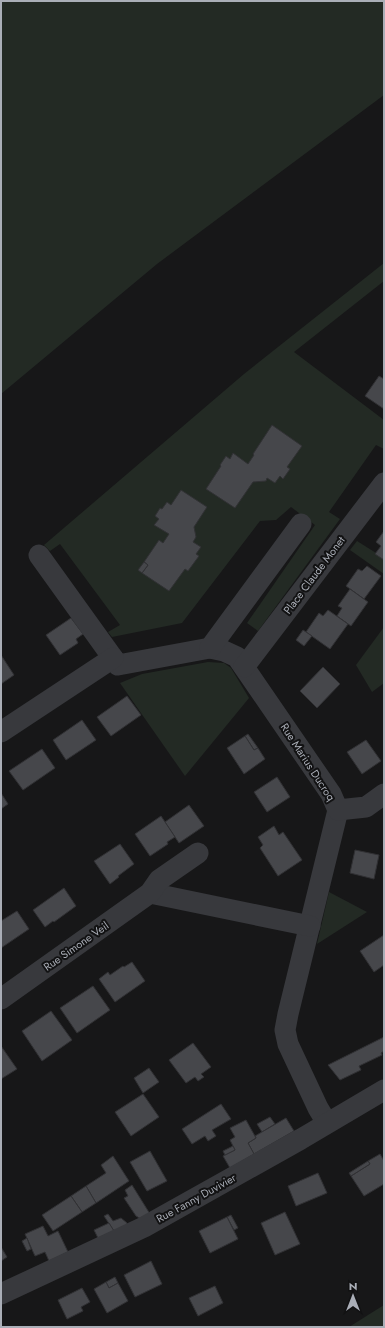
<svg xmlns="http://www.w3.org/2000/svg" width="385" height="1328" font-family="Jost,sans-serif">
<rect width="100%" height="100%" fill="#171718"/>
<g fill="#232a24">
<path d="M1,1h383v94l-227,169 -156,130z"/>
<path d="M384,263v18l-90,71 90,68v29l-8,-4 -47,67 11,7 -82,112 -11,-8 68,-98 -24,-18 -15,13 -16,1 -78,102 -70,14 -4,-5 12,-7 -60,-81 -10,7 -6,-6 200,-171z"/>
<path d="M357,541l27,17v16l-34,-24z"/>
<path d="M384,627v56l-12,9 -16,-27z"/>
<path d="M208,662l16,1 7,5 18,30 -64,78 -65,-93 22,-9z"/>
<path d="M329,892l38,20 -50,32z"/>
<path d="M384,1305v22h-35z"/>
</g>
<g fill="#46474b" stroke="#313134">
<path d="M379,376l5,3v30l-19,-13z"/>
<path d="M272,425l30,21 -15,21 3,2 -7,10 -3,-3 -5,7 -8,-5 -1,3 -13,1 -18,26 -29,-19 15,-23 -1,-1 6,-9 4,3 3,-6 15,11 6,-9 -1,-1z"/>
<path d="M181,490l26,17 -13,20 2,10 -3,5 8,5 -5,7 3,2 -11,15 -3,-2 -16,22 -27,-18 6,-8 -4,-3 15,-22 4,3 6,-9 -15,-9 5,-6 -4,-3 5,-8 2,1 5,-7 4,3z"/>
<path d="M384,531v29l-9,-6 6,-8 -5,-4z"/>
<path d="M144,562l4,3 -6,8 -4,-3z"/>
<path d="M367,566l14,10 -17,23 -18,-13 12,-17 4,2z"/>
<path d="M350,589l18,13 -17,24 -14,-10 5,-8 -4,-2z"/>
<path d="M328,610l20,14 -18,25 -24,-17 13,-19 4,3z"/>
<path d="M71,618l12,16 -7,5 2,4 -18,12 -14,-20z"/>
<path d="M303,630l9,6 -8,10 -8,-6z"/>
<path d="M1,655l13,20 -13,9z"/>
<path d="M323,667l17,17 -23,24 -17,-17z"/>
<path d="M127,696l14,19 -30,21 -14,-19z"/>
<path d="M82,720l14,20 -30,20 -13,-20z"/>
<path d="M248,734l10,14 -4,2 -9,-14z"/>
<path d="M245,736l9,14 4,-2 7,11 -21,15 -17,-26z"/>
<path d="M366,740l15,21 -19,13 -15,-22z"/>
<path d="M42,749l13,19 -32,22 -14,-19z"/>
<path d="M277,777l13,20 -23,15 -13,-20z"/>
<path d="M1,793l7,11 -7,5z"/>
<path d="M189,805l15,21 -25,17 -14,-21z"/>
<path d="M161,816l14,21 -8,5 1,2 -18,12 -15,-22z"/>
<path d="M274,826l5,9 4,-3 19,28 -24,16 -18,-28 3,-3 -5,-8z"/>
<path d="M120,844l14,20 -16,12 1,1 -9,7 -16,-23z"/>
<path d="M355,850l24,5 -5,24 -24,-6z"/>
<path d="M64,888l12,18 -22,16 -1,-1 -8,6 -12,-17z"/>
<path d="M17,911l12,18 -28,19v-27z"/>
<path d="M384,935v30l-10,7 -14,-21z"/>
<path d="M132,962l13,19 -30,21 -16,-23 9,-7 2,3 13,-9 1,1z"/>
<path d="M93,986l17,24 -33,23 -17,-25z"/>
<path d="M51,1011l21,29 -30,21 -20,-30z"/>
<path d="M384,1037v14l-3,2 1,2 -23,11 2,4 -21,10 -12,-15z"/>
<path d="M193,1043l18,24 -10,7 3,3 -6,4 -3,-4 -9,6 -17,-23z"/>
<path d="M1,1046l16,23 -16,10z"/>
<path d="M149,1068l10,14 -16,11 -9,-15z"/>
<path d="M143,1094l16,23 -28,19 -16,-24z"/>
<path d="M221,1104l10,15 -19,11 4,6 -8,5 -3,-5 -13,8 -10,-15z"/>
<path d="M270,1117l5,7 -13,8 -5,-8z"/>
<path d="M286,1118l8,13 -40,23 -6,-11 8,-5 -1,-2z"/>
<path d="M246,1120l10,18 -8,5 6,11 -24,14 -7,-12 12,-6 -5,-10 5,-3 -5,-9z"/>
<path d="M233,1146l2,4 -10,5 -2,-4z"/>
<path d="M150,1151l17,30 -20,10 -17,-29z"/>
<path d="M380,1154l4,7v23l-20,12 -13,-20 19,-12 -2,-3z"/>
<path d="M113,1156l16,25 -33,22 -10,-17 20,-13 -5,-8z"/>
<path d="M368,1161l2,3 -19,12 -2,-3z"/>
<path d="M318,1173l9,20 -31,13 -8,-20z"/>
<path d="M132,1185l18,29 -9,5 -5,-3 -12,-18 4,-2 -3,-6z"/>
<path d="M86,1186l10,17 -14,9 -11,-16z"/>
<path d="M71,1196l11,16 -29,19 -11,-16z"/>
<path d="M285,1212l15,32 -25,11 -14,-32z"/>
<path d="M108,1214l5,7 8,-3 6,5v2l-13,6 -10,-15z"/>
<path d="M231,1215l7,13 -4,2 -7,-13z"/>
<path d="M227,1217l11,22 -28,14 -11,-22z"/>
<path d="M109,1223l5,8 -16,7 -4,-8z"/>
<path d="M43,1226l5,10 10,-5 10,21 -19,9 -4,-9 -10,4 -10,-22z"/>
<path d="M27,1238l4,11 -4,2 -5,-10z"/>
<path d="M1,1247l6,10 -6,4z"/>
<path d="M151,1261l11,23 -27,13 -11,-22z"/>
<path d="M115,1277l3,6 -9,5 -3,-6z"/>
<path d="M106,1282l3,6 9,-5 10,18 -21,12 -13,-24z"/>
<path d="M215,1286l8,17 -25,13 -9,-18z"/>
<path d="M82,1288l8,14 -9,5 2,4 -16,8 -9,-19z"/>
</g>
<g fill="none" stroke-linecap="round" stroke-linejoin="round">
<g stroke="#38393d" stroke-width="21">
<path d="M39,555l79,110 92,-17 14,3 13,6 94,137 7,16 -50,204 -3,16 3,14 30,64 9,15"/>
<path d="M210,648l91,-124"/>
<path d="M244,667l140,-184"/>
<path d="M1,732l112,-74"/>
<path d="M338,810l28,-3 18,-13"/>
<path d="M150,893l160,33"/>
<path d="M1,999l149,-106 9,-13 39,-27"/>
<path d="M1,1294l143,-67 157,-88 83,-49"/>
</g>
</g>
<g text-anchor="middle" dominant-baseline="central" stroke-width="4" stroke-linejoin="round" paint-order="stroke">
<g font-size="11" fill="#aaaeb7" stroke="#121213">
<text transform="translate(314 575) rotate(-53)">Place Claude Monet</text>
<text transform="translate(308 762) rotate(57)">Rue Marius Ducroq</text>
<text transform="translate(76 946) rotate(-35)">Rue Simone Veil</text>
<text transform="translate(196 1198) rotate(-29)">Rue Fanny Duvivier</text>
</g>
</g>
<rect width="385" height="1328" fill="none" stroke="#aaaeb7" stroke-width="4"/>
<g transform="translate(353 1296)" stroke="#121213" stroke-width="3" paint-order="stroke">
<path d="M0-3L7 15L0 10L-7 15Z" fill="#aaaeb7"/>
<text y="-6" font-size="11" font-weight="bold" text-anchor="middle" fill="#aaaeb7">N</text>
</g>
</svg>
